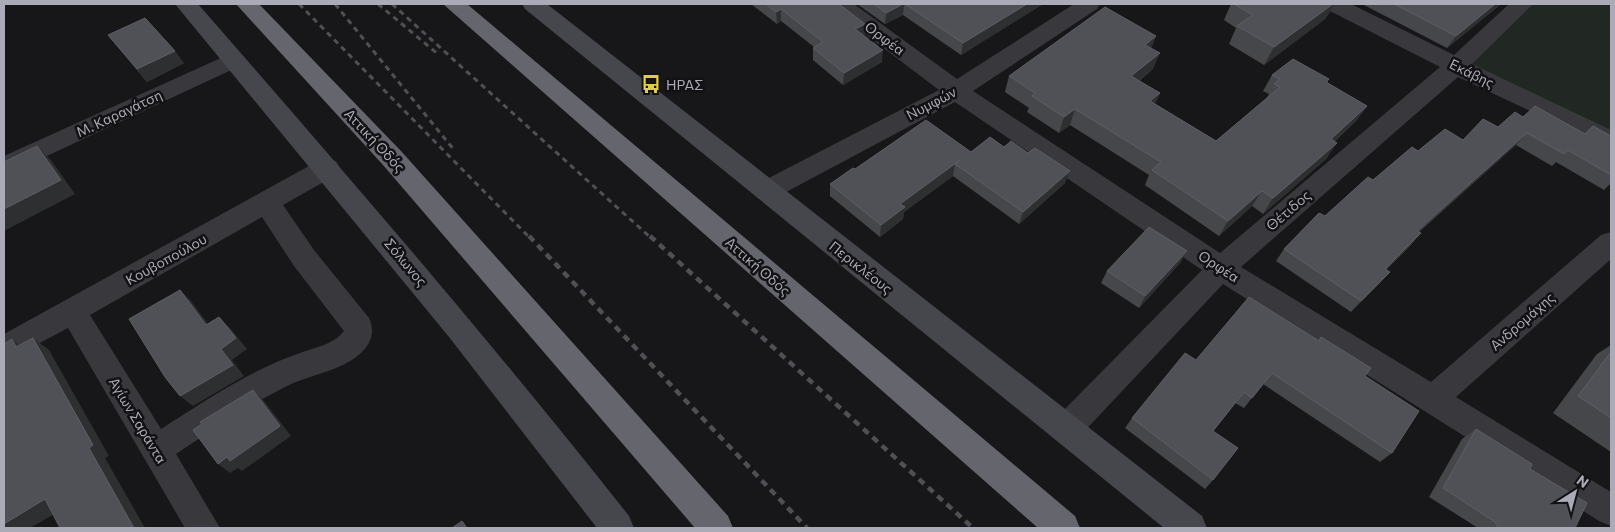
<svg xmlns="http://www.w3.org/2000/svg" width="1615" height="532" font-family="Commissioner,sans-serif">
<rect width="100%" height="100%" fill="#171618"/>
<path fill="#212823" d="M1522,4h89v136l-155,-74z"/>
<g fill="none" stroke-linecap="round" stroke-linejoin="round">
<g fill="#38383d" fill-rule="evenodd">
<path d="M829,4h25l103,75 117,-75h26l-3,5 -124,82 247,162 220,-186 -114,-58 -3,-5h28l103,51 55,-51h24l-61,60 139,66v19l-153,-72 -217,190 190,115 170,-147 10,-3v27l-155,138 155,95v34l-12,-5 -376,-237 -146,155 -11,4 -11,-4 -5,-10 5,-10 147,-149 -247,-168 -180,96 -9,3 -9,-3 -4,-7 4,-7 182,-94 -107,-81z"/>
<path d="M234,52l8,3 3,5 -3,5 -238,111v-20z"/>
<path d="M327,159l9,2 4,7 -4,7 -53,30 31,45 55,68c6,13 3,25 -8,35 -21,19 -51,21 -76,34 -38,19 -73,43 -109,67l44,74h-35l-117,-200 -64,34v-28l314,-173zM262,217l32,49 50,65c-11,14 -28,16 -44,22 -50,17 -95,48 -139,76l-71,-114z"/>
</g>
<g fill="#46464d" fill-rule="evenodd">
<path d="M175,4h23c147,168 293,337 431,512l5,12h-37l-148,-191z"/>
<path d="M522,4h25l655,512 5,12h-43l-639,-519z"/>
</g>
<g fill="#64656d" fill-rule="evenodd">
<path d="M236,4h23l142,147 327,365 5,12h-38l-312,-363z"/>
<path d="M443,4h24l608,512 5,12h-42z"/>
</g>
<g stroke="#4f4f56" stroke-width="3" stroke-dasharray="5.5 4.5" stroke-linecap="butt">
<path d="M299,4l231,234"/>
<path d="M335,4l120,147"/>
<path d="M378,4l61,51"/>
<path d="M392,4l259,234"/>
</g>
<g stroke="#4f4f56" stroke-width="4.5" stroke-dasharray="7 5.5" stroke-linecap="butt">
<path d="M529,236l278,292"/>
<path d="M650,236l323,292"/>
</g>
</g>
<g fill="#46474a">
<path d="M751,4h88l25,32 18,26 -39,23 -30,-25v-12l1,-1 -33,-26 -4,3z"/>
<path d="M857,4h186l-82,51 -58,-40 -18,9z"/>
<path d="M1231,4h104l-10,15 -61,46 -35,-21 7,-16 -12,-8z"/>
<path d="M1362,4h139l-54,44z"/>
<path d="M108,35l76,28 -37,19z"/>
<path d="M1156,36l-5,12 2,21 -14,12 21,12 -5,11 61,37 50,-42 3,-5 -6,-3 9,-16 57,4 -2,4 40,23 -11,15 -21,20 -8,17 -64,56 -11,-8 -33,30 -74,-51 4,-10 -79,-50 -11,8 -32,-21 2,-4 -24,-16 4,-16z"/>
<path d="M1523,117l62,17 26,2v47l-7,7 -48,-28 -4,4 -36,-21 -97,87 -8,13 -25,25 4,2 -39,40 -75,-51 8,-12 41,-33 48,-36 45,-29 45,-11z"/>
<path d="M1004,147l61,36 -46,41 -66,-48 -49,36 -1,7 -23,18 -50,-41v-12l25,-15z"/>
<path d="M1187,251l-7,12 -41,45 -38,-25 6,-12z"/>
<path d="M1611,345v107l-58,-39 44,-59z"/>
<path d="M1196,360l169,16 27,77 -12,9 -117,-78 -19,24 -9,-5 -22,28v49l-8,9 -80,-61 7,-10z"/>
<path d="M1476,429l54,40 45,59h-97l-49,-31 33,-58z"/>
</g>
<g fill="#2e2f31">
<path d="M903,4h1l-1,11 -18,9 1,-11z"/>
<path d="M1027,4h16l-82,51 2,-12z"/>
<path d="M1333,4h2l-10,15 -61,46 10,-18z"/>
<path d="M1495,4h6l-54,44 9,-12z"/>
<path d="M781,9v12l-4,3 -1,-12z"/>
<path d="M865,24v12l-10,-7z"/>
<path d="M1156,36l-6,16 -5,-7z"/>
<path d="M883,50l-1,12 -39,23 1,-12z"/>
<path d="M175,51l9,12 -37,19 -10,-13z"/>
<path d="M1160,53l-7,16 -29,23 7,-16z"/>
<path d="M1160,93l-7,16 -3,-8z"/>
<path d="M1367,106l-11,15 -36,33 11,-15z"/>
<path d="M1075,109l-5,16 -11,8 5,-16z"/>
<path d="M1527,133l-11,12 -110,97 11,-11z"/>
<path d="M1337,143l-10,15 -64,56 10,-16z"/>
<path d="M37,146l14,14 24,34 -71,37v-22z"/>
<path d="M955,164l-2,12 -49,36 -1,7 -23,18 1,-12 19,-21z"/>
<path d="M1070,171l-5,12 -46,41 4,-12z"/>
<path d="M1262,191l-10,15 -33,30 9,-15z"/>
<path d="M1421,233l-10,12 -37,35z"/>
<path d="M1187,251l-7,12 -41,45 6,-12z"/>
<path d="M1390,272l-11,12 -28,28 10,-11z"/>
<path d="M180,290l11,11 26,35 -11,-11z"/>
<path d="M219,317l11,11 17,21 -15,11 12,16 -51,30 -13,-10 41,-47z"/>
<path d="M33,338l16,12 60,106 -4,2 40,70h-11l-45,-80z"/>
<path d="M12,339l17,12 -13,-4z"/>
<path d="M253,390l11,11 27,35 -49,35 -4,-3 -8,5 -12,-9z"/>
<path d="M45,499l18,10 -33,19h-26v-4z"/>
</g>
<g fill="#505156" stroke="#5e5f65">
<path d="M766,4h73l26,20 -10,5 28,21 -39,23 -31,-25 10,-6 -42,-33 -5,3z"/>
<path d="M874,4h29l-17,9z"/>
<path d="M905,4h122l-64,39z"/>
<path d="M1234,4h99l-59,43 -37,-21 16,-11z"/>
<path d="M1394,4h101l-39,32z"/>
<path d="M1105,7l51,29 -11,9 15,8 -29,23 29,17 -10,8 66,40 64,-54 -6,-3 6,-5 -8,-4 21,-16 36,20 -3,3 41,24 -36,33 6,4 -64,55 -11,-7 -34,30 -76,-51 9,-8 -86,-53 -11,8 -32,-21 3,-3 -26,-17z"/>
<path d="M145,18l30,33 -38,18 -29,-34z"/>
<path d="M1535,106l50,28 8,-8 18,10v39l-43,-25 -4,4 -37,-21 -110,98 4,2 -36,36 5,3 -29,29 -77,-52 35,-36 6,3 43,-39 5,3 39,-33 6,4 27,-22 18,11 20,-21 15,8 17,-15 8,5z"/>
<path d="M926,120l45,32 19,-15 14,10 7,-6 17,12 7,-5 35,23 -47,41 -68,-48 5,-4 -60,44 5,3 -24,18 -51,-41 23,-16 2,1z"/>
<path d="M37,146l24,34 -57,29v-47z"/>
<path d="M1149,227l38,24 -42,45 -38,-25z"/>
<path d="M180,290l26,35 13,-8 17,21 -15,11 12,16 -53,31 -15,-19 -36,-58z"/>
<path d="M1249,297l70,44 2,-4 50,31 -6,8 54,35 -27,42 -120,-80 -20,25 -8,-6 -31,39 25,17 -25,32 -81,-62 53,-65 11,7z"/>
<path d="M33,338l60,107 -4,3 45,80h-74l-15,-29 -41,25v-180l8,-5 4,8z"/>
<path d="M1611,352v66l-33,-22z"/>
<path d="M253,390l27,36 -50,35 -3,-4 -9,7 -25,-34 9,-6 -2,-2z"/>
<path d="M1476,429l56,35 -2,5 57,34 -12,25h-79l2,-4 -55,-36z"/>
<path d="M462,521l5,7h-15z"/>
</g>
<defs>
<g id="bus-bare" transform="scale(1.5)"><path d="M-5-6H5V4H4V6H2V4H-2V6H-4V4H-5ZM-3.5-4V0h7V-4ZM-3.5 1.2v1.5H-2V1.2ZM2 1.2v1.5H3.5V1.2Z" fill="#dfcc47" stroke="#121113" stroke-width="2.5" paint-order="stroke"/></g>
</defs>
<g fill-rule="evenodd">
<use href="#bus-bare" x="651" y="84"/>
</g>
<g text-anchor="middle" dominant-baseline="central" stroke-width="5" stroke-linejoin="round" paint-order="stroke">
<g font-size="14" fill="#aaabb7" stroke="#121113">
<text transform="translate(885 38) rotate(37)">Ορφέα</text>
<text transform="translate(1472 73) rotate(26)">Εκάβης</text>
<text transform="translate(931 103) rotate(-28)">Νυμφών</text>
<text transform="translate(119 113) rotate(-25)">Μ. Καραγάτση</text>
<text transform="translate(375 140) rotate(47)">Αττική Οδός</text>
<text transform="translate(1288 210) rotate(-41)">Θέτιδος</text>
<text transform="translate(166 259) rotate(-29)">Κουβοπούλου</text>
<text transform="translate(406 262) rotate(50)">Σόλωνος</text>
<text transform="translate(758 266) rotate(41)">Αττική Οδός</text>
<text transform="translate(1219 266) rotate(33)">Ορφέα</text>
<text transform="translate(861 267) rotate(38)">Περικλέους</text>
<text transform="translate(1522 321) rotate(-41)">Ανδρομάχης</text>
<text transform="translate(138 420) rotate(59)">Αγίων Σαράντα</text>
</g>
<g font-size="14" fill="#aaabb7" stroke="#121113" text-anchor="start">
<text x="666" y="84">ΗΡΑΣ</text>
</g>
</g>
<rect width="1615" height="532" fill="none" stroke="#aaabb7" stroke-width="10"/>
<g transform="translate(1575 492) rotate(36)" stroke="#121113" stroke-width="4" paint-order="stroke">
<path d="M0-4L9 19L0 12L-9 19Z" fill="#aaabb7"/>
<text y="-8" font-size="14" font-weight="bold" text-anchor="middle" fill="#aaabb7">N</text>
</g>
</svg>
